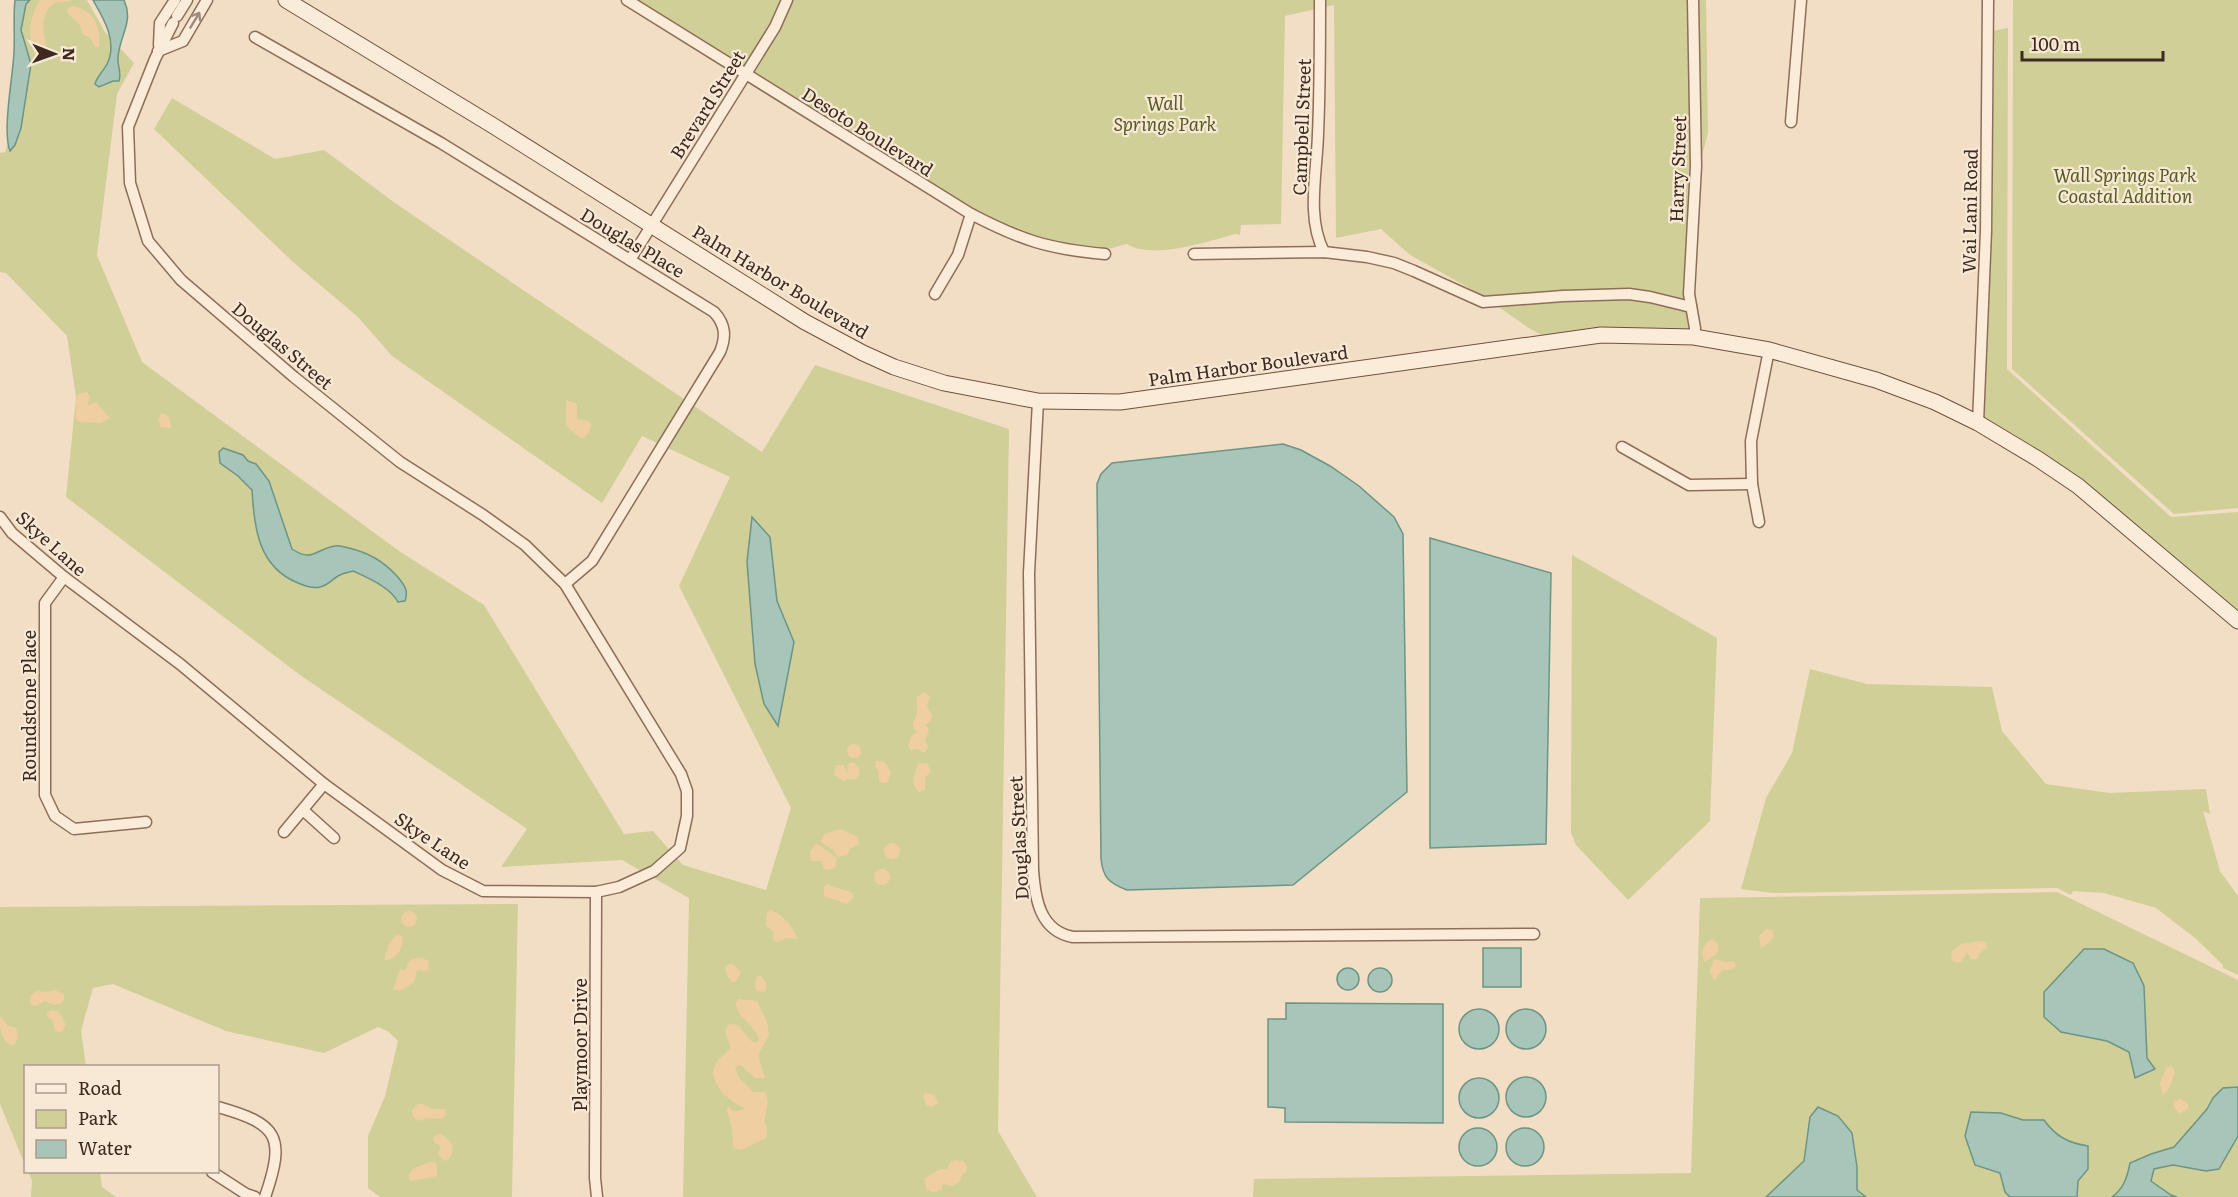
<svg xmlns="http://www.w3.org/2000/svg" width="2238" height="1197" font-family="Literata,serif">
<rect width="100%" height="100%" fill="#f2dec5"/>
<g fill="#d1cf98">
<path d="M24,0h63l18,32 29,31 -17,31 -20,161 45,107 257,189 85,54 140,229 29,-3 30,34 83,25 25,-82 -112,-222 51,-109 -88,-41 -40,67 -210,-147 -34,-39 -65,-55 -139,-133 18,-31 103,61 49,-9 71,53 367,249 53,-87 194,64 -11,702 39,66h-354l6,-299 -67,-38 -121,7 26,-38 -227,-154 -234,-178 10,-100 -9,-61 -61,-63 -6,-1v-119l5,-1 14,-46 -2,-70z"/>
<path d="M636,0h1070l2,133 -9,34 -10,122h-6l1,11 -33,-8 -47,-3 -117,9 -77,-43 -29,-26 -45,9 -2,-233 -49,11 -4,208 -40,1 -1,10 -5,-1c-28,8 -84,26 -108,10l-19,5 -40,-3 -43,-11 -52,-25 -221,-138 12,-18 -9,-5 -12,18z"/>
<path d="M2013,0h225v508l-64,6 -162,-145z"/>
<path d="M2008,28l-1,341 164,148 67,-5v102l-255,-194 9,-189 1,-200z"/>
<path d="M1628,299l58,12 3,21 -144,5 -18,-10 -28,-20 64,-6z"/>
<path d="M1572,555l145,83 -7,183 -82,79 -52,-55 -5,-12z"/>
<path d="M1810,669l57,15 125,3 10,44 44,53 63,9 97,-4 4,25 -7,-3 17,60 18,25v79l-15,-7v-3l-28,-27 -39,-30 -52,-15 -31,-2 -2,4 -14,-7 -284,5 -32,-4 25,-91 26,-45z"/>
<path d="M2057,892l181,88v217h-985l1,-18 437,-6 9,-275z"/>
<path d="M518,904l-6,293h-132l-12,-9v-52l17,-40 13,-55 -9,-9 -11,-5 -54,26 -98,-22 -113,-47 -20,4 -12,43 5,35h-60l-1,99 -25,-61v-197z"/>
<path d="M28,1172h72l2,15 14,10h-85l1,-17z"/>
</g>
<g fill="#efcfa1">
<path d="M40,0h32c-6,3 -9,1 -14,2 -22,6 -13,39 -9,54l-7,7c-17,-16 -14,-45 -2,-63z"/>
<path d="M73,6c21,4 28,20 26,41l-5,-1 -4,-9 -6,-2 -5,-11 -12,-11 1,-5z"/>
<path d="M87,392l3,4 -3,10 9,-4 14,16 -10,5 -21,-1 -3,-3v-22l5,-4z"/>
<path d="M566,400l11,4v15l11,2 3,5 -2,7 -7,6 -16,-13z"/>
<path d="M162,413l6,3 4,12 -11,-1 -3,-7z"/>
<path d="M925,692l5,5 -3,9 5,10 -2,6 -5,2 4,6 -4,10 3,7 -3,5h-3l-4,-3 -7,1 -3,-4 4,-11 5,-3c-8,-8 -2,-10 0,-19 1,-4 -1,-11 0,-16z"/>
<circle cx="854" cy="751" r="7"/>
<path d="M875,761c9,-1 13,3 16,12l-4,10h-6l-2,-2v-9l-3,-4z"/>
<path d="M854,762l6,8 -1,5 -4,5 -7,-1 -5,2 -9,-6 2,-10h8l3,9 1,-10z"/>
<path d="M927,763l4,9 -6,5v13l-6,2c-10,-9 -4,-18 -1,-28z"/>
<path d="M841,829l17,8 1,7 -9,5 -2,6 -10,2 -5,-7 -12,-8 3,-8z"/>
<circle cx="892" cy="851" r="8"/>
<path d="M815,844h3l19,14 -2,10 -7,2 -4,-2 -3,-7h-10l-1,-9z"/>
<circle cx="882" cy="877" r="8"/>
<path d="M827,884l23,8 3,2v4l-6,6 -23,-8v-9z"/>
<path d="M770,910c11,3 25,18 27,29l-11,-1 -8,4 -4,-1 -1,-10 -7,-5 1,-13z"/>
<circle cx="409" cy="919" r="8"/>
<path d="M1766,929l7,1 1,6 -3,5 -10,7 -2,-12z"/>
<path d="M397,935l5,1c2,11 -5,24 -17,24 0,-8 5,-21 12,-25z"/>
<path d="M1712,939l6,5v9l-13,9c-5,-8 -2,-19 7,-23z"/>
<path d="M1982,941l4,2 1,5 -8,6 -2,5h-6l-4,-7 -6,10h-7l-3,-3 1,-8 9,-7z"/>
<path d="M422,958l7,3 -1,9 -3,1 -8,-1 -3,12 -12,8h-9l7,-20h6c2,-11 6,-11 16,-12z"/>
<path d="M1714,959l11,3 9,-1 2,5 -5,4h-9l-8,11 -4,-10z"/>
<path d="M729,964h4l8,8 -5,10h-4c-4,-4 -6,-9 -7,-15z"/>
<path d="M758,976h3l6,9 -2,7 -7,-1 -3,-3 1,-9z"/>
<path d="M54,990l10,4v6l-3,3 -6,2 -10,-4 -10,5 -4,-2 -1,-8 7,-5 9,1z"/>
<path d="M739,999l18,2 10,21 2,13 -11,20 7,23h-10l-14,-13h-3l-3,3 4,10 14,14h12c4,9 2,16 0,25 -1,8 4,13 1,21l-25,12 -8,-3 -1,-18 -5,-20 2,-3 2,4 6,1 9,-2c-15,-8 -32,-18 -33,-39l5,-10 12,-11c1,-11 -10,-14 -1,-25l9,1 14,17h4l3,-3c-4,-15 -22,-20 -23,-36z"/>
<path d="M54,1010l5,2 7,13 -5,7 -6,-1 -2,-10 -7,-6 3,-4z"/>
<path d="M0,1016l8,10 8,2c3,7 2,13 -3,18 -13,-5 -13,-17 -13,-30z"/>
<path d="M2171,1066l3,3c1,8 -5,22 -11,26l-3,-11 6,-16z"/>
<path d="M925,1093l9,2 4,8 -7,4 -4,-1 -4,-9z"/>
<path d="M2180,1099l7,3 2,6 -8,5c-6,-2 -8,-6 -7,-12z"/>
<path d="M418,1104h5l9,5h13l1,6 -4,4 -15,-1 -9,3 -6,-6v-5z"/>
<path d="M440,1134c12,7 17,12 9,25l-5,2 -6,-7 3,-8 -6,-3 -2,-4 2,-4z"/>
<path d="M955,1160l9,1 3,6 -1,5 -5,4 -1,6 -8,4 -9,-2 -2,6 -8,2 -6,-2 -3,-11 16,-10h7l4,-7z"/>
<path d="M430,1162h5l2,2v12l-27,5 -1,-6 4,-6z"/>
</g>
<g fill="#a7c5b8" stroke="#6d9484" stroke-width="1.5">
<path d="M15,0h15l-4,4 -5,26 10,34 -10,64 -6,17 -5,6c-8,-21 3,-74 4,-99 1,-17 -1,-34 1,-52z"/>
<path d="M93,0h31c10,22 -4,34 -6,57 -1,9 4,15 1,24h-6l-14,6 -4,-3c2,-8 8,-12 12,-20 11,-22 -3,-45 -14,-64z"/>
<path d="M1283,444l18,6 29,16 29,20 35,31 9,17 4,258 -114,93 -166,5c-18,-7 -24,-12 -26,-31l-4,-375 4,-10 11,-11z"/>
<path d="M223,448l20,7 5,6 8,3 13,17 23,68c21,14 23,0 43,-3 4,-1 10,1 14,2 20,5 34,13 48,28 7,9 12,14 8,25l-7,1c-8,-15 -30,-24 -45,-31 -4,1 -9,2 -13,4 -7,3 -12,11 -20,12 -7,2 -15,-1 -22,-4 -40,-16 -44,-56 -46,-93l-14,-14 -18,-13 -1,-11z"/>
<path d="M752,517l18,20 7,64 17,41 -16,84 -14,-22 -9,-40 -8,-102z"/>
<path d="M1430,538l121,35 -5,271 -116,4z"/>
<rect x="1483" y="948" width="38" height="39"/>
<path d="M2084,949h20l29,14 11,23 3,72 8,11 -20,9 -6,-26 -22,-11 -46,-9 -17,-15v-25z"/>
<circle cx="1380" cy="980" r="12"/>
<circle cx="1348" cy="979" r="11"/>
<path d="M1286,1003l157,1v119l-158,-1v-14l-17,-1v-88h18z"/>
<circle cx="1526" cy="1029" r="20"/>
<circle cx="1479" cy="1029" r="20"/>
<circle cx="1526" cy="1097" r="20"/>
<circle cx="1479" cy="1098" r="20"/>
<path d="M2238,1087v49l-19,33 -13,2 -33,-6 -19,4 -3,12 20,14 6,2h-65c12,-9 15,-19 18,-34l21,-9 23,-7 33,-38 6,-11 10,-10z"/>
<path d="M1818,1107l20,9 14,17 5,34v23l9,7h-100l38,-36 6,-44z"/>
<path d="M1971,1112l30,1 22,7h21c12,17 25,23 44,26v23l-10,12 -1,16h-67l-5,-5 -5,-19 -25,-8 -10,-29z"/>
<circle cx="1525" cy="1147" r="19"/>
<circle cx="1478" cy="1147" r="19"/>
</g>
<g fill="none" stroke-linecap="round" stroke-linejoin="round">
<g stroke="#8e6e59" stroke-width="13">
<g id="street">
<path d="M627,0l344,214c50,26 77,35 134,40"/>
<path d="M1320,0c0,45 0,89 -2,134 -1,39 -12,83 6,118"/>
<path d="M1693,0l3,166 -7,128 6,34 -1,9"/>
<path d="M177,16l10,-16"/>
<path d="M255,37l186,106 273,169c12,13 12,25 6,40l-128,209 -27,23"/>
<path d="M159,45l1,-22 15,-23"/>
<path d="M158,51l25,-10 24,-41"/>
<path d="M1791,122l10,-122"/>
<path d="M1194,254l130,-2 43,5 27,6 20,8 69,31 80,-6 66,-2 21,3 41,10"/>
<path d="M630,260l145,-233 12,-27"/>
<path d="M935,294l23,-39 13,-41"/>
<path d="M1038,401l-9,172 4,297c2,29 7,61 40,67l461,-3"/>
<path d="M1978,423l8,-192 2,-231"/>
<path d="M1622,447l67,38 63,-1"/>
<path d="M0,517l12,16 52,44 116,87 144,120 118,86 41,21 113,1 23,-5 35,-16 26,-23 7,-32v-25l-6,-17 -116,-190 -40,-39 -42,-30 -83,-53 -106,-85 -113,-97 -33,-39 -18,-58 -2,-56 27,-68 18,-36"/>
<path d="M1759,522l-7,-38 -1,-43 18,-91"/>
<path d="M64,577l-19,26v192l10,21 19,13 72,-7"/>
<path d="M303,810l31,28"/>
<path d="M284,832l40,-48"/>
<path d="M596,892l-1,286 2,19"/>
<path d="M218,1107c60,17 68,29 47,90"/>
<path d="M212,1172l34,22 9,3"/>
</g>
</g>
<g stroke="#704f3c" stroke-width="17">
<path id="secondary" d="M286,0l206,125 313,197 58,31 31,14 50,16 94,18 82,1 481,-67 93,2 75,13 107,30 59,22 43,21 60,36 40,27 160,135"/>
</g>
<use href="#street" stroke="#fbecda" stroke-width="10"/>
<use href="#secondary" stroke="#fbecda" stroke-width="15"/>
</g>
<defs><path id="oneway-shaft" d="M-6 0H5M1.5-3L5.5 0L1.5 3" fill="none" stroke-width="1.6" stroke-linecap="round" stroke-linejoin="round" transform="scale(1.5)"/></defs>
<use stroke="#9c8a7c" href="#oneway-shaft" transform="translate(195 20) rotate(-59)"/>
<g text-anchor="middle" dominant-baseline="central" stroke-width="4.5" stroke-linejoin="round" paint-order="stroke">
<g font-size="18" font-style="italic" fill="#565b23" stroke="#f8e9d6">
<text x="1165" y="102">Wall<tspan x="1165" dy="21">Springs Park</tspan></text>
<text x="2125" y="174">Wall Springs Park<tspan x="2125" dy="21">Coastal Addition</tspan></text>
</g>
<g font-size="18" fill="#3d291e" stroke="#f8e9d6">
<text transform="translate(707 104) rotate(-58)">Brevard Street</text>
<text transform="translate(1301 127) rotate(-88)">Campbell Street</text>
<text transform="translate(868 131) rotate(32)">Desoto Boulevard</text>
<text transform="translate(1677 169) rotate(-88)">Harry Street</text>
<text transform="translate(1969 211) rotate(-89)">Wai Lani Road</text>
<text transform="translate(633 242) rotate(31)">Douglas Place</text>
<text transform="translate(781 281) rotate(31)">Palm Harbor Boulevard</text>
<text transform="translate(283 345) rotate(40)">Douglas Street</text>
<text transform="translate(1248 365) rotate(-8)">Palm Harbor Boulevard</text>
<text transform="translate(52 543) rotate(42)">Skye Lane</text>
<text transform="translate(28 706) rotate(-90)">Roundstone Place</text>
<text transform="translate(1018 838) rotate(-93)">Douglas Street</text>
<text transform="translate(433 840) rotate(34)">Skye Lane</text>
<text transform="translate(579 1045) rotate(-90)">Playmoor Drive</text>
</g>
</g>
<rect x="24" y="1065" width="195" height="108" fill="#f8e9d6" stroke="#ad9c8c" stroke-width="1.5"/>
<rect x="36" y="1084" width="30" height="9" fill="#fbecda" stroke="#ad9c8c" stroke-width="1.5"/>
<text x="78" y="1095" font-size="18" fill="#3d291e">Road</text>
<rect x="36" y="1110" width="30" height="18" fill="#d1cf98" stroke="#ad9c8c" stroke-width="1.5"/>
<text x="78" y="1125" font-size="18" fill="#3d291e">Park</text>
<rect x="36" y="1140" width="30" height="18" fill="#a7c5b8" stroke="#ad9c8c" stroke-width="1.5"/>
<text x="78" y="1155" font-size="18" fill="#3d291e">Water</text>
<g transform="translate(54 54) rotate(91)" stroke="#f8e9d6" stroke-width="4.5" paint-order="stroke">
<path d="M0-4.5L10 22L0 15L-10 22Z" fill="#3d291e"/>
<text y="-9" font-size="16" font-weight="bold" text-anchor="middle" fill="#3d291e">N</text>
</g>
<path d="M2022 51v9h141v-9" fill="none" stroke="#3d291e" stroke-width="3"/>
<text x="2031" y="51" font-size="18" fill="#3d291e" stroke="#f8e9d6" stroke-width="4.5" paint-order="stroke">100 m</text>
</svg>
